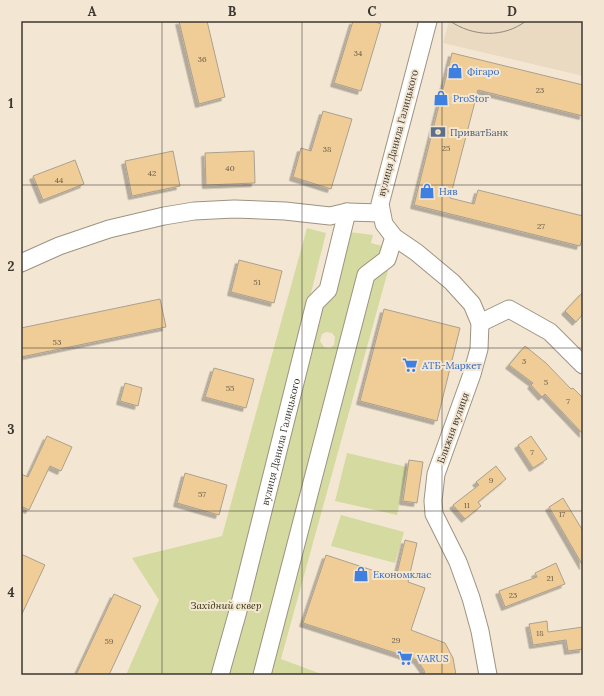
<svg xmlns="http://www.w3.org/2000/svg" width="604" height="696" font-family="Lora,serif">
<defs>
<filter id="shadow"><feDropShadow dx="-3.5" dy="3.5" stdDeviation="0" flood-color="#0004"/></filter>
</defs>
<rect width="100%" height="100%" fill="#f3e7d4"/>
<path fill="#eadac1" d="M449,21h134v55l-140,-33z"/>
<g fill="#d4daa0" fill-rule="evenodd">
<path d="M307,228l19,5 -17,68 6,2 34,-71 24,3 -2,8 23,6 -113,410 43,16h-198l33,-75 -27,-42 90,-22zM326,332l6,1 3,4 -1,8 -4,3 -6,-1 -4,-6 2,-7z"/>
<path d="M347,453l60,14 -10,48 -62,-14z"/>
<path d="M341,515l63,17 -9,31 -64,-17z"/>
</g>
<g fill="#f0cd96" stroke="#aba08f" filter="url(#shadow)">
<path d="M179,21h28l18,76 -26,7z"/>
<path d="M353,21h20l8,3 -20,67 -27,-8z"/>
<path d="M452,53l131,32v31l-105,-26 -28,108 24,6 4,-14 105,26v20l-3,10 -166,-41z"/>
<path d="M323,111l29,8 -21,70 -38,-12 8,-29 10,3z"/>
<path d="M173,151l7,35 -48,10 -7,-35z"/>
<path d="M254,151l1,32 -49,2 -1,-32z"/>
<path d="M75,160l9,24 -41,16 -10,-24z"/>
<path d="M239,260l43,11 -8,32 -43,-11z"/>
<path d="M583,292v22l-7,8 -11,-11z"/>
<path d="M160,299l6,28 -145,30v-29z"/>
<path d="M384,309l76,19 -23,93 -77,-20z"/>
<path d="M525,346l21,17 25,26 2,-1 10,10v36l-38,-40 -3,3 -11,-12 2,-2 -24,-18z"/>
<path d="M214,368l40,11 -8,29 -41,-11z"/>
<path d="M125,383l17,5 -4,18 -18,-5z"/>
<path d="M47,436l25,11 -11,24 -11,-5 -21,44 -8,-4v-32l7,3z"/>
<path d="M531,436l16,23 -14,9 -15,-23z"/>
<path d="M409,460l14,2 -6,41 -14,-2z"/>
<path d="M496,466l10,13 -28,23 3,4 -16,13 -12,-14 26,-20 -3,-3z"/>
<path d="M185,473l42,12 -8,30 -42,-12z"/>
<path d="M563,498l20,33v35l-34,-59z"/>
<path d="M405,540l12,3 -9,39 17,6 -14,42 34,13 8,15 3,17h-31l-1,-5 -7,-10 -114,-37 23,-68 70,23z"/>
<path d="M21,554l24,11 -24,51z"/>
<path d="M556,563l9,21 -60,23 -6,-16 38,-14 -2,-4z"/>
<path d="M114,594l27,12 -32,69h-33z"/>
<path d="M547,621l1,11 35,-5v22l-15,2 -2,-11 -33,5 -4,-21z"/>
</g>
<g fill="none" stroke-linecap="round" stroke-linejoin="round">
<g stroke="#9e9381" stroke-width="19">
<g id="minor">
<path d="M428,21l-48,183 4,20 10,13 22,15 36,30 20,22 8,19 -1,26 -7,25 -36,100 -3,27 1,13 24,48 13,36 9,33 8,44"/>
<path d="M21,263l38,-17 50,-17 55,-13 30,-5 40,-2 51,2 45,5 17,-4 34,1"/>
<path d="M480,323l29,-14 41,23 33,33"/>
<path id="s1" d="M220,675l18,-64 77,-308 13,-13 19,-78"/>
<path d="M262,675l104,-400 21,-16 7,-22"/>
</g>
</g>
<use href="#minor" stroke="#fff" stroke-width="17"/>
<path stroke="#90887c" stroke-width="1" d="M450,21c23,16 54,17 76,0"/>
</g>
<path fill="none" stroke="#3c3730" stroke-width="1" stroke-opacity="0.55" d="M162,21v654M302,21v654M442,21v654M21,185h562M21,348h562M21,511h562"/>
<defs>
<g id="shop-bare" transform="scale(1.2)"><path d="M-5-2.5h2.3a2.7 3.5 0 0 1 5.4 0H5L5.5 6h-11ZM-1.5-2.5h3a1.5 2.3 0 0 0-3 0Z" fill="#3f7fe0" stroke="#f3e7d4" stroke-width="2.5" paint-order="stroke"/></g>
<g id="bank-bare" transform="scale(1.2)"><path d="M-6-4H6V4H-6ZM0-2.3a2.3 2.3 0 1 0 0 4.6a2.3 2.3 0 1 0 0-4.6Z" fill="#5c6f8a" stroke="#f3e7d4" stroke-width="2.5" paint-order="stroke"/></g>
<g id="supermarket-bare" transform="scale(1.2)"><path d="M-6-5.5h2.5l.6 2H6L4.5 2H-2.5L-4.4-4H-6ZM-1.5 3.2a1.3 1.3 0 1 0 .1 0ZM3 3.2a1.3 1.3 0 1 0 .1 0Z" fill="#3f7fe0" stroke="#f3e7d4" stroke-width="2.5" paint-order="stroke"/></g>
</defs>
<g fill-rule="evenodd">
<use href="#shop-bare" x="455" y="71"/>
<use href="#shop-bare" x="441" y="98"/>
<use href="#bank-bare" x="438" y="132"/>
<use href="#shop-bare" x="427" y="191"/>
<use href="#supermarket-bare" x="410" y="365"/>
<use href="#shop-bare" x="361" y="574"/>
<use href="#supermarket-bare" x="405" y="658"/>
</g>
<g text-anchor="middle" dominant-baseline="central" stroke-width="4" stroke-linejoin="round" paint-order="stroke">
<g font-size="8" fill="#695c4a">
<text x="358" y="53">34</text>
<text x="202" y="59">36</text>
<text x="540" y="90">23</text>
<text x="446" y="148">25</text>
<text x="327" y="149">38</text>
<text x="230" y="168">40</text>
<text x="152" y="173">42</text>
<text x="59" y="180">44</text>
<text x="541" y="226">27</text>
<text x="257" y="282">51</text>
<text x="57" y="342">53</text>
<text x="524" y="361">3</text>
<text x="546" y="382">5</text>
<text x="230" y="388">55</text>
<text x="568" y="401">7</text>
<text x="532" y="452">7</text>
<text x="491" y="480">9</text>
<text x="202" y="494">57</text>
<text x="467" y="505">11</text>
<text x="562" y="514">17</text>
<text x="550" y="578">21</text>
<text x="513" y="595">23</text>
<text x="540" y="633">18</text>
<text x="396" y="640">29</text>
<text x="109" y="641">59</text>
</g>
<g font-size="10" fill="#366cbe" stroke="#f3e7d4" text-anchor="start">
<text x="467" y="71">Фігаро</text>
<text x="453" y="98">ProStor</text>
<text x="439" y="191">Няв</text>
<text x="422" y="365">АТБ-Маркет</text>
<text x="373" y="574">Економклас</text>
<text x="417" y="658">VARUS</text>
</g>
<g font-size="10" fill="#4e5e75" stroke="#f3e7d4" text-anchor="start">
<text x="450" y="132">ПриватБанк</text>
</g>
<g font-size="10" fill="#3c3730" stroke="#f3e7d4">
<text transform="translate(398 133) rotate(-75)">вулиця Данила Галицького</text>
<text transform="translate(453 428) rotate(-70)">Ближня вулиця</text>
<text stroke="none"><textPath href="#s1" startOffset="241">вулиця Данила Галицького</textPath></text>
</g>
<g font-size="10" font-style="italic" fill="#2f3100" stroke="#f3e7d4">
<text x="226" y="605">Західний сквер</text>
</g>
</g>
<rect width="604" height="696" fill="none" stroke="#f3e7d4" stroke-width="44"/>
<rect x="22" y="22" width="560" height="652" fill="none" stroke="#3c3730" stroke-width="1.5"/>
<g font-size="13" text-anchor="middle" font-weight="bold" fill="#3c3730">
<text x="92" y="16">A</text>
<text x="232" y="16">B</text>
<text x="372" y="16">C</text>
<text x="512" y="16">D</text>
<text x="11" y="108">1</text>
<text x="11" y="271">2</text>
<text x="11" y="434">3</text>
<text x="11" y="597">4</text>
</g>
</svg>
